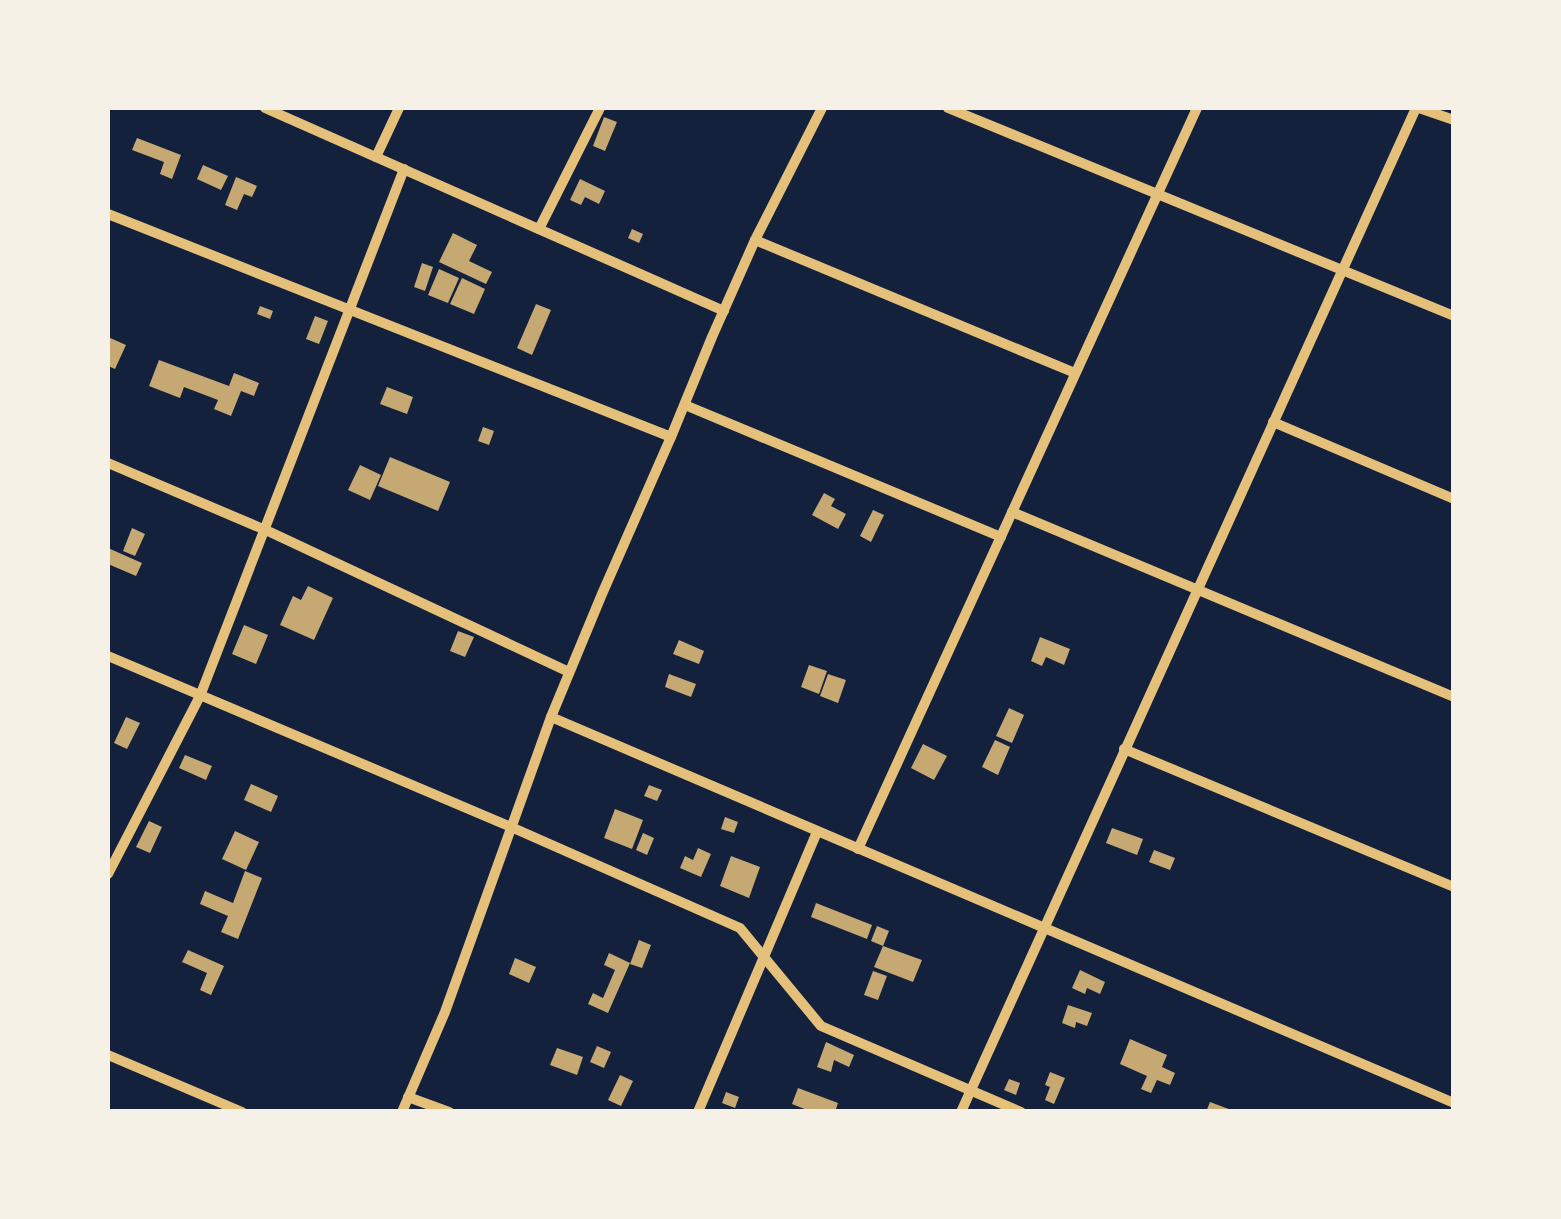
<svg xmlns="http://www.w3.org/2000/svg" width="1561" height="1219" font-family="'Sofia Sans Condensed',sans-serif">
<rect width="100%" height="100%" fill="#14213d"/>
<g fill="#c6a872">
<path d="M604,117l13,5 -12,29 -12,-5z"/>
<path d="M137,138l44,17 -9,24 -12,-5 4,-12 -32,-12z"/>
<path d="M203,165l25,11 -7,14 -24,-11z"/>
<path d="M236,177l21,9 -5,11 -8,-3 -7,16 -12,-5z"/>
<path d="M580,179l25,12 -6,13 -14,-7 -4,8 -11,-5z"/>
<path d="M632,229l11,5 -4,9 -11,-5z"/>
<path d="M453,233l24,12 -8,16 23,11 -6,12 -47,-22z"/>
<path d="M422,263l11,4 -8,24 -11,-4z"/>
<path d="M439,269l20,9 -11,25 -20,-8z"/>
<path d="M462,278l23,11 -11,25 -24,-10z"/>
<path d="M536,304l15,6 -19,45 -15,-7z"/>
<path d="M260,306l13,5 -3,8 -13,-5z"/>
<path d="M315,316l13,5 -9,23 -13,-5z"/>
<path d="M108,337l18,8 -11,24 -7,-3z"/>
<path d="M159,360l70,26 5,-13 25,10 -5,13 -13,-5 -10,25 -17,-7 4,-9 -34,-13 -4,11 -31,-12z"/>
<path d="M387,387l26,10 -6,17 -27,-10z"/>
<path d="M483,427l11,4 -5,14 -11,-4z"/>
<path d="M390,457l60,25 -12,29 -60,-25z"/>
<path d="M360,465l21,10 -11,25 -22,-10z"/>
<path d="M824,493l11,6 -4,7 15,8 -8,15 -26,-14z"/>
<path d="M873,510l11,5 -13,27 -11,-6z"/>
<path d="M132,528l13,6 -10,22 -12,-5z"/>
<path d="M108,548l34,15 -6,13 -28,-12z"/>
<path d="M308,586l25,12 -19,42 -34,-15 13,-29 8,4z"/>
<path d="M244,625l24,10 -12,29 -24,-10z"/>
<path d="M458,631l16,6 -9,20 -15,-6z"/>
<path d="M1040,637l30,12 -6,16 -18,-8 -4,9 -11,-5z"/>
<path d="M679,640l25,11 -5,13 -26,-10z"/>
<path d="M809,665l18,6 -8,23 -18,-7z"/>
<path d="M669,674l27,10 -5,13 -26,-10z"/>
<path d="M828,674l18,6 -8,23 -18,-7z"/>
<path d="M1009,708l15,7 -12,28 -16,-7z"/>
<path d="M126,717l14,6 -13,26 -13,-6z"/>
<path d="M995,740l15,7 -12,28 -16,-8z"/>
<path d="M923,744l24,12 -13,24 -23,-12z"/>
<path d="M185,755l27,11 -6,14 -27,-12z"/>
<path d="M251,784l27,12 -7,16 -27,-12z"/>
<path d="M649,785l13,5 -5,11 -13,-5z"/>
<path d="M615,809l28,11 -11,29 -28,-11z"/>
<path d="M725,817l13,5 -4,11 -13,-4z"/>
<path d="M149,821l13,6 -12,26 -14,-6z"/>
<path d="M1112,828l31,11 -6,16 -31,-12z"/>
<path d="M235,831l24,11 -13,28 -24,-11z"/>
<path d="M643,833l11,5 -7,17 -11,-5z"/>
<path d="M698,848l13,6 -10,23 -21,-9 5,-12 8,4z"/>
<path d="M1154,850l21,8 -5,12 -21,-8z"/>
<path d="M731,856l29,11 -11,31 -29,-12z"/>
<path d="M245,871l17,7 -24,61 -17,-7 7,-16 -28,-12 5,-13 28,12z"/>
<path d="M816,903l56,22 -5,14 -56,-22z"/>
<path d="M877,926l12,5 -6,15 -12,-5z"/>
<path d="M639,940l12,5 -9,23 -12,-4z"/>
<path d="M883,946l39,14 -9,22 -39,-15z"/>
<path d="M188,950l36,16 -13,29 -11,-5 7,-17 -25,-11z"/>
<path d="M609,953l21,10 -22,50 -20,-9 5,-11 10,5 12,-28 -11,-5z"/>
<path d="M515,958l21,9 -7,16 -20,-9z"/>
<path d="M1080,970l25,12 -5,12 -13,-6 -2,6 -13,-6z"/>
<path d="M873,971l14,5 -9,24 -14,-5z"/>
<path d="M1068,1005l24,8 -5,13 -11,-4 -1,6 -13,-5z"/>
<path d="M1130,1039l37,16 -5,12 13,6 -5,12 -13,-5 -6,13 -10,-4 6,-13 -27,-12z"/>
<path d="M826,1042l28,13 -5,12 -15,-7 -3,12 -14,-5z"/>
<path d="M597,1046l14,6 -7,16 -14,-6z"/>
<path d="M557,1048l26,9 -6,18 -27,-10z"/>
<path d="M1050,1072l15,6 -11,26 -9,-4 5,-13 -5,-2z"/>
<path d="M620,1075l13,6 -12,25 -13,-6z"/>
<path d="M1009,1079l11,4 -4,12 -12,-5z"/>
<path d="M798,1088l40,15 -3,9h-23l-20,-8z"/>
<path d="M726,1092l13,5 -4,11 -13,-5z"/>
<path d="M1210,1102l24,9v1h-28z"/>
</g>
<g fill="none" stroke-linecap="round" stroke-linejoin="round">
<g stroke="#e5c07b" stroke-width="10">
<path d="M265,108l459,203"/>
<path d="M948,108l506,208"/>
<path d="M1419,108l35,12"/>
<path d="M376,157l23,-49"/>
<path d="M108,214l563,223"/>
<path d="M539,229l61,-121"/>
<path d="M755,240l320,133"/>
<path d="M685,405l316,132"/>
<path d="M1273,422l181,77"/>
<path d="M108,463l162,69 299,140"/>
<path d="M1012,512l442,185"/>
<path d="M108,656l403,171 229,101 81,98 200,86"/>
<path d="M551,717l903,386"/>
<path d="M1124,749l330,138"/>
<path d="M858,849l339,-741"/>
<path d="M108,874l92,-178 204,-527"/>
<path d="M108,1055l134,57"/>
<path d="M408,1097l41,15"/>
<path d="M402,1112l43,-100 106,-295 51,-123 69,-157 41,-100 43,-97 67,-132"/>
<path d="M698,1112l119,-280"/>
<path d="M961,1112l455,-1004"/>
</g>
</g>
<rect width="1561" height="1219" fill="none" stroke="#f6f1e7" stroke-width="220"/>
</svg>
